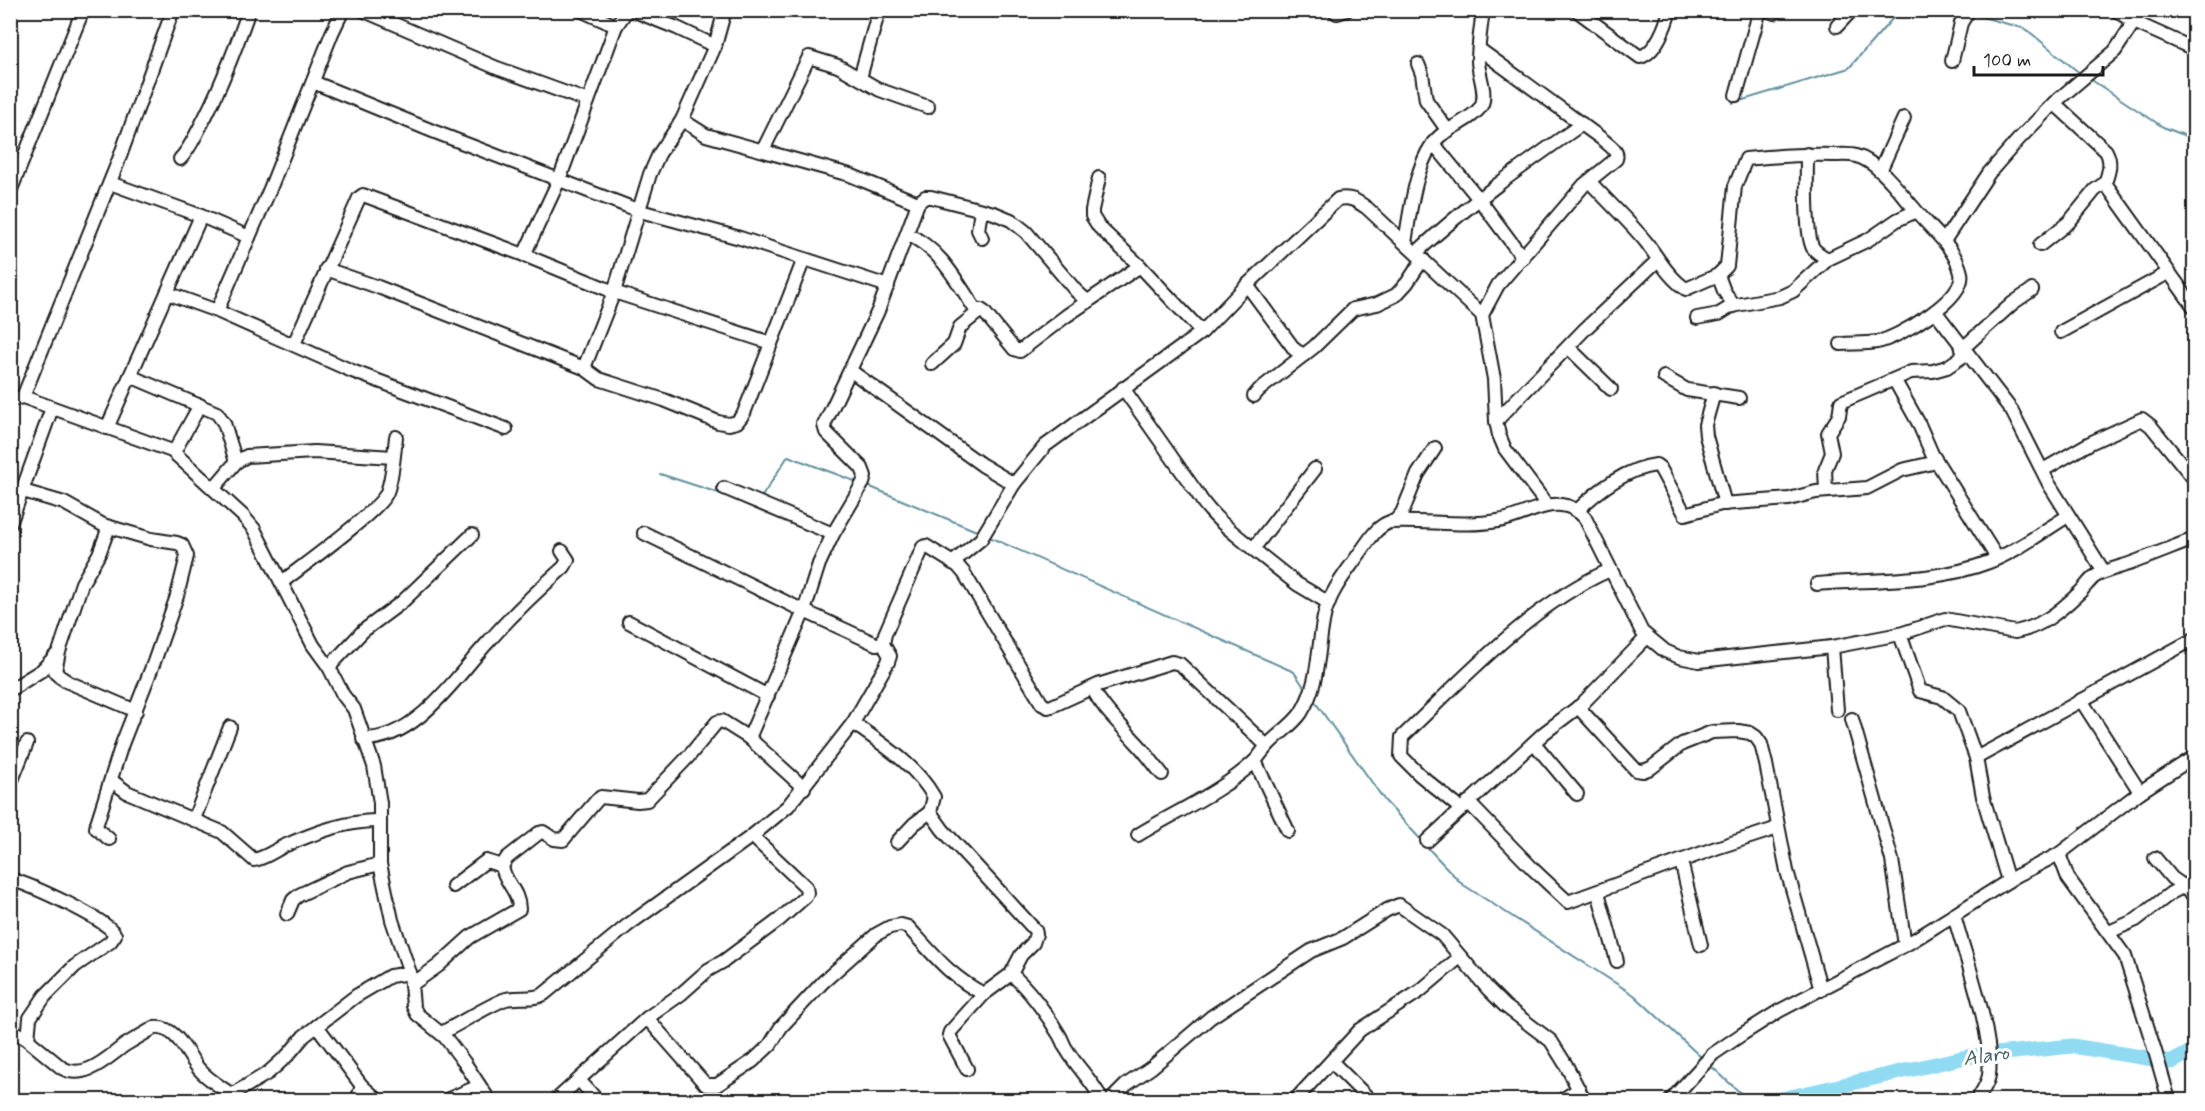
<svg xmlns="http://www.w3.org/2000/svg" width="2205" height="1111" font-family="Mynerve,sans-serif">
<rect width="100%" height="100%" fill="#fff"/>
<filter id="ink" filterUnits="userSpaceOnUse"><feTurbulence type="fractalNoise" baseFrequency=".0167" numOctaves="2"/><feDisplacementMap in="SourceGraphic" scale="12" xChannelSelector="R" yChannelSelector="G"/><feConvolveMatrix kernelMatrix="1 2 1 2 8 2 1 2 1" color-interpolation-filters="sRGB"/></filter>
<g filter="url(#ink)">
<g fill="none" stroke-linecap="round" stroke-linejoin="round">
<g stroke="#628f9c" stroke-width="2">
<path d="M1930,10l33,3"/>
<path d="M1971,14l55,15 56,46"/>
<path d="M2090,79l73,48 31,12"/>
<path d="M1733,103l116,-35 51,-58"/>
<path d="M660,474l68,22"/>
<path d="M868,486l111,46"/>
<path d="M757,498l6,-3 25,-39 69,26"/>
<path d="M987,536l307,136 12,18"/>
<path d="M1313,699l72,102 38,41"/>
<path d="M1426,846l36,38 172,111 69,64"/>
<path d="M1710,1065l38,35"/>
</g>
<path stroke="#91dbf2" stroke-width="15" d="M1777,1100l189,-43 106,-11 100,16 22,-12"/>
<g stroke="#1c1c1c" stroke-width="16">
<g id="minor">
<path d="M362,10l135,58 91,33"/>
<path d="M580,10l36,16"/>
<path d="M632,10l45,18 38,18"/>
<path d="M1333,10l4,3 10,-3"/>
<path d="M1576,10l64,47c16,-4 26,-32 30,-47"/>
<path d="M1767,10l7,3"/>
<path d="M2115,10l19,12 60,27"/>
<path d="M1837,26l15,-16"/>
<path d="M1479,49l123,90c6,6 17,11 14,20l-32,26 -86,100 -16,30"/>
<path d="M1952,61l9,-38 8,-13"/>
<path d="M1418,64l4,10 4,26 22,31"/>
<path d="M860,78l19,-68"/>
<path d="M313,82l122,50 205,79 100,27 148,48"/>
<path d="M1736,95l24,-85"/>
<path d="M682,120l24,15 144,40 68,28"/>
<path d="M1433,143l46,56 44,59"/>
<path d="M763,150l46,-93 29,9 42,24 48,17"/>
<path d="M1807,154c0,18 -2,81 6,94 4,5 9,8 15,11"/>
<path d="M180,159c9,-9 14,-21 20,-32 20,-37 35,-77 49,-117"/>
<path d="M1880,171l24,-53"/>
<path d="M1099,178l-7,32v6l7,11 41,39 62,66"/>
<path d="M1590,182c18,20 39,39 56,60 12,16 23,36 40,47l32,-14 9,-9 8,-80 11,-27c29,-3 58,-5 87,-4 7,0 16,-1 23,1 21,5 43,35 57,51 16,21 42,39 48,66 6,25 -63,65 -84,69 -12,2 -25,1 -36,2"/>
<path d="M110,183l91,33 48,21"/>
<path d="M2105,183l89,124"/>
<path d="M10,192l73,-182"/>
<path d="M981,210l-3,20 4,8"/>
<path d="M907,234c34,15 50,48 70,78"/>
<path d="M1944,241l45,-68 29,-33 36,-37 61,-52 27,-41"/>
<path d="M1405,243c5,-30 11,-87 35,-107 11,-9 35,-19 41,-30 7,-12 -3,-32 -3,-45 0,-17 3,-34 5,-51"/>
<path d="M2040,245l29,-23 26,-32 10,-7c4,-11 7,-21 1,-32l-52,-48"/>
<path d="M1417,252c51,-48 108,-88 165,-128"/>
<path d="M524,255l35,-75 57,-154 11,-16"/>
<path d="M326,269l52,18 206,81 15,11 65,21 54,22 11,2 8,-2 7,-9 60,-154"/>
<path d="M1718,275l6,16 10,15"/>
<path d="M1247,285l48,65 9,5"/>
<path d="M167,293l50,18 135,60 154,58"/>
<path d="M217,311l53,-122 62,-156 11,-23"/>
<path d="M1935,311l77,100 37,73 55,88"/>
<path d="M1697,318l22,-4 13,-8 48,-9 13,-6 35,-32 40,-19 29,-20 19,-9"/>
<path d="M2061,332l107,-59"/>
<path d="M294,344l65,-146 4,-3 161,60 90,37 157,51"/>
<path d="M1568,347l43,42"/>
<path d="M1962,349l51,-46 19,-13"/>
<path d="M932,364l22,-20 6,-17 21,-17 3,2 30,37 6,2 46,-35 74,-50"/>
<path d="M584,368l30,-76 36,-118 9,-20 23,-34 33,-74 10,-36"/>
<path d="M851,371l131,94 32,19"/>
<path d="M130,376l87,37 7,10 12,39"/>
<path d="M1664,377l23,13 52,8"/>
<path d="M1895,381l23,41 14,32 65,104"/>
<path d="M1123,388l74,105c14,24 35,38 56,56"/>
<path d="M1714,393l-9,32 1,11 19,68"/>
<path d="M1254,396l5,-6 55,-43 39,-38 24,-5 19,-9 11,-12 16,-24"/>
<path d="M23,397l95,-235 55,-152"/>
<path d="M10,400l13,-3 149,54 71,65 11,13 59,116 16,22 14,28 11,14 20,57 6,37v61l12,56 18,53 3,33 4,8 28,23 19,25 25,38"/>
<path d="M1496,421l89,-92 73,-69"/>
<path d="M107,428l94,-212"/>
<path d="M174,452l26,-47"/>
<path d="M1315,469l-62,80 44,35 32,19"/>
<path d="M2043,470l47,-27 52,-24 9,7 43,53"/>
<path d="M214,488l22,-26 11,-6 67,-4 79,5"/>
<path d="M724,488l109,46"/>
<path d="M1826,490l-1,-20 7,-17 -4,-20 11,-17 2,-14 70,-30 22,-1 14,-4 19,-13"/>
<path d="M23,491l41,12 39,22 48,14 26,4 5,2 5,11 -10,40 -23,66 -32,82 -25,79 -1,5 13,11"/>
<path d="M1578,510c20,-20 50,-42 78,-45l4,3 25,46 36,-10 68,-5 27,-7 51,-4 35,-18 35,-8"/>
<path d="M1395,521l7,-8 16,-39 17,-26"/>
<path d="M10,524l42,-116"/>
<path d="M109,527l-10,27 -17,29 -23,69 -4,19 4,5 9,6 68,29"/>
<path d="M644,533l160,78 72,33h7"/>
<path d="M952,563l29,-24 33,-55 31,-38 157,-114 45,-47 91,-86c12,-3 19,2 29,9l115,107 12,64 2,42 3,14 6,14 42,56"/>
<path d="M282,582c19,-15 100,-73 105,-90 6,-16 7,-38 9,-55"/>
<path d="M1817,584c57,-5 118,-1 172,-22 28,-11 53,-30 79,-46"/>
<path d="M629,622l139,74"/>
<path d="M1900,634l20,57 22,6 17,14 17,47 7,39 25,84"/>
<path d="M1832,647l5,63"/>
<path d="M329,667l34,-36 39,-29 70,-67"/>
<path d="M1092,688c11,21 26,34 42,52 10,10 19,23 28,34"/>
<path d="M10,690l32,-20 16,-17"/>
<path d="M2081,700l59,92"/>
<path d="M1578,707l58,63 7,1 8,-3 31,-24 30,-12 26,-1 12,2 6,4 5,7 5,20 21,107 34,119"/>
<path d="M1852,719l40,141 13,85"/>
<path d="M749,738l55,50"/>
<path d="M363,739c54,1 93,-63 126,-98 23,-26 49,-51 75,-74l4,-7 -6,-9"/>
<path d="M1534,743l43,51"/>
<path d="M1976,758l218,-119"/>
<path d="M1255,761l33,70"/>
<path d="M112,781l15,11 95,40 32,28c11,-2 20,-9 30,-14 30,-13 64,-26 96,-25"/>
<path d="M10,785l17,-42"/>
<path d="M1468,802l66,68 34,32 148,-54 62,-20"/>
<path d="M1461,809l-41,-34 -19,-19 1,-19c63,-60 128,-132 208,-167"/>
<path d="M194,819l36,-92"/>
<path d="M1138,835c39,-24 82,-42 116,-73 5,-5 9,-12 14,-17 10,-11 25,-20 33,-32 19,-30 16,-63 23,-96 5,-25 24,-47 38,-67 8,-11 15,-24 28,-28 36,-2 73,5 108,-1 21,-3 42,-18 63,-16 10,1 17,5 24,13l57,114 23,19 14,6 20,4 133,-14 68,-13 45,-15 70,13c26,-5 44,-20 63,-38 6,-5 10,-12 16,-17 11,-7 23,-9 35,-13 22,-8 44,-17 65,-25"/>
<path d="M1427,841l117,-108 37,-28 66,-68"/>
<path d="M897,842l17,-18 16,-12"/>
<path d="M2059,854l9,24 57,78 30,95 14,49"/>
<path d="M2155,858l17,20 17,12 5,7"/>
<path d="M1681,861l20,84"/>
<path d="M502,866l5,-8 32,-25 4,-1 11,7 9,1 34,-40 4,-3 37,4 9,-1 42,-44 28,-34 5,-1 27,17 55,-127 15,-47 14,-30 30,-51 2,-7 -3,-8 -36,-36 -2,-7 54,-114 40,-108 7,-6h6l63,16 17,7 15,12 50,59 12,11"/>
<path d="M10,879c20,6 98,40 105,56l-5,7 -35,24 -30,30 -15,22 -2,22"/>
<path d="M453,886l33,-25 16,5"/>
<path d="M1598,892l19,69"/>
<path d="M287,914l6,-14 6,-5 49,-23 32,-8"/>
<path d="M1954,915c11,42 40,119 35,160 -1,9 -8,18 -12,25"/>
<path d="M2109,932l27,-12 35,-27 23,-12"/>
<path d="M1011,974c16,13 36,40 47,59 4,5 5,12 9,17 11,19 25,30 35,50"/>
<path d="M411,985l27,-19 32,-29 49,-28c0,-18 -15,-27 -17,-43"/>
<path d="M647,1018l59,67h11l36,-24 17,-16 11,-18 42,-45 54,-48 13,-7 11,-2 7,2c24,26 43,51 76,67"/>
<path d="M317,1026l45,60 16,14"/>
<path d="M10,1029l18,11 34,28c23,13 46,-11 63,-23 10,-6 20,-12 29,-17 22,-3 32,25 44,40 9,11 23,19 34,27"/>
<path d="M441,1033c20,-10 41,-24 62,-33 14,-5 29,1 41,-6l84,-69 124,-89 36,-30 65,-83"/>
<path d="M1332,1062l38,38"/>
<path d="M967,1069l-18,-34 1,-3 34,-38 27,-20 10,-19 12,-12 3,-9 -1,-4 -92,-100 -13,-18 4,-15c-19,-33 -51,-52 -81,-74l35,-61 2,-6 -7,-12 2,-10 38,-87 3,-1 32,20 6,7 78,131 6,3 4,-1 46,-21 74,-23 8,2 87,82"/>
<path d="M579,1080l18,20"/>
<path d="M223,1100l45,-27 20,-18 16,-19 52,-40 34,-20 20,-3"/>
<path d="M357,1100l5,-14"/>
<path d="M446,1100l33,-14"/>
<path d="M556,1100l91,-82 34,-24 27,-24 16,-9 55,-41 26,-23 2,-4 -1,-6 -54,-51"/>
<path d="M1111,1100l15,-15 26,-18 59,-50 100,-66 32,-13 44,-28 12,-5 43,30 46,54 17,17 46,35 15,24 18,35"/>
<path d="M1295,1100l65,-70 60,-39 40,-34"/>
<path d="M1562,1100l17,-11"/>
<path d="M1671,1100l42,-46 28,-19 38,-24 130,-68 107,-67 43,-22 81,-62 54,-35"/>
</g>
</g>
<use href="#minor" stroke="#fff" stroke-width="12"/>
</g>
</g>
<g text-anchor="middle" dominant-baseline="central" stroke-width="6" stroke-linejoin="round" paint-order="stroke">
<g font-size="21" font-style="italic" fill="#455f67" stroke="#fff">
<text transform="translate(1986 1056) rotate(-8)">Alaro</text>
</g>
</g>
<rect width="2205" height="1111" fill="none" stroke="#fff" stroke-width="36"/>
<rect x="18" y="18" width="2169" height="1075" fill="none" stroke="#1c1c1c" stroke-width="2" filter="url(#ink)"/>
<path d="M1974 66v9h129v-9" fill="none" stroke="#1c1c1c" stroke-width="3"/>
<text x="1983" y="66" font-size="18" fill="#1c1c1c" stroke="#ffffff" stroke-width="4.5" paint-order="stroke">100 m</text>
</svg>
